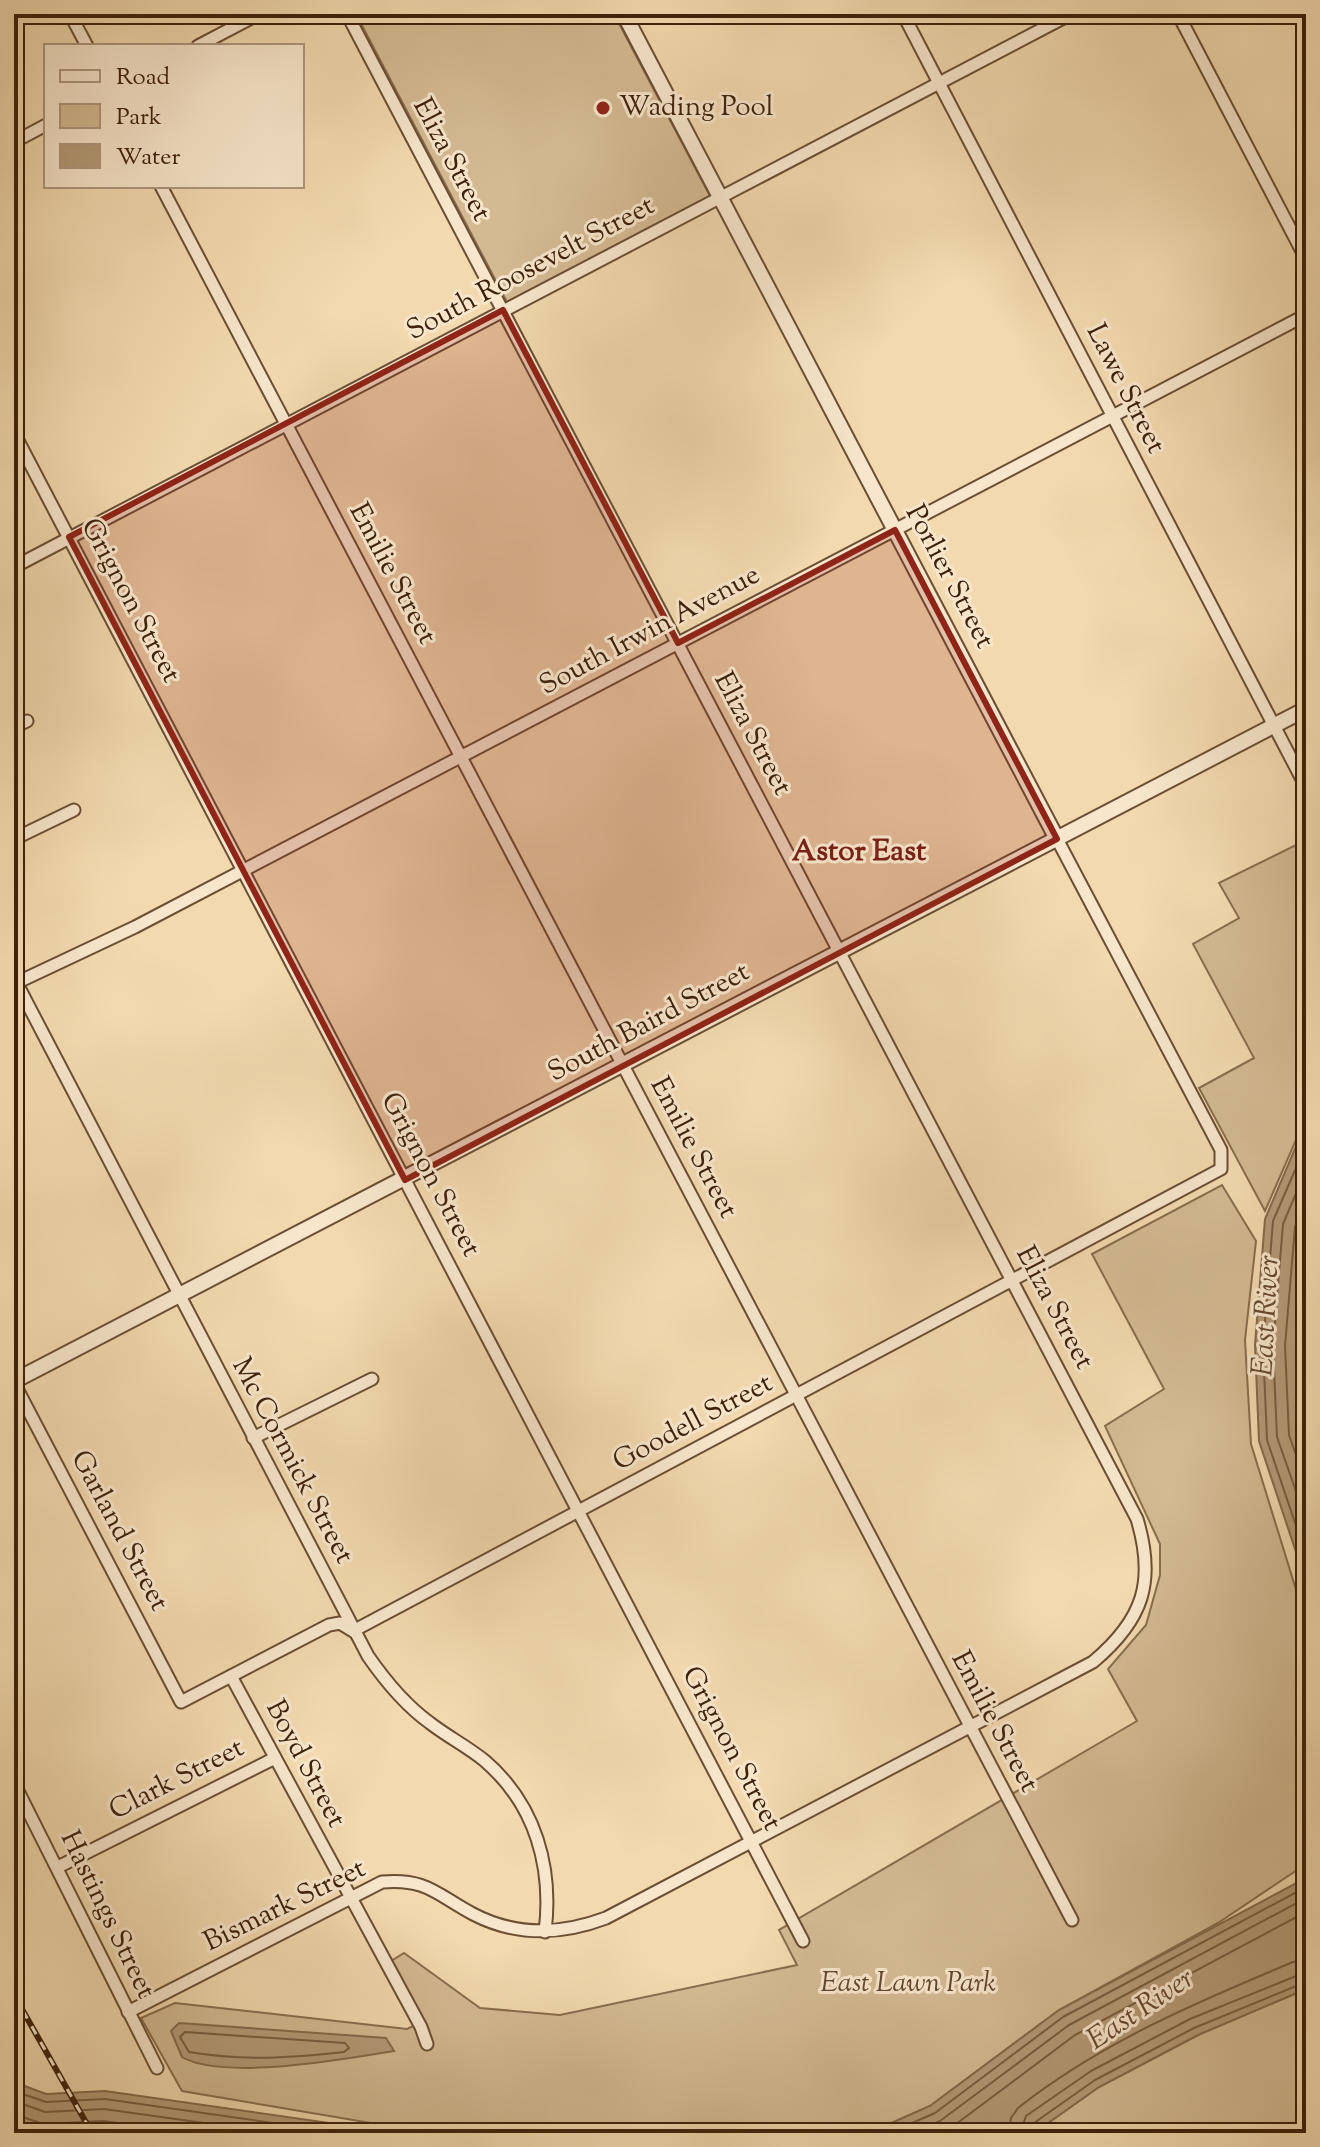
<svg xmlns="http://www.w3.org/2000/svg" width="1320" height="2147" font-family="'Sorts Mill Goudy',serif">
<rect width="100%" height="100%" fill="#f2d9af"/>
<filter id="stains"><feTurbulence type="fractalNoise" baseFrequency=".0025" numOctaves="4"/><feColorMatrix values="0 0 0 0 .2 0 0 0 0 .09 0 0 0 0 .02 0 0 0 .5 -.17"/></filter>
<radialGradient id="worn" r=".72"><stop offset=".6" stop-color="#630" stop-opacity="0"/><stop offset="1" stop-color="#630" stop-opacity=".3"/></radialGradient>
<g fill="#d3ba93" stroke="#886e4e" stroke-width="2">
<path d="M356,14h258l96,182 -203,106z"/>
<path d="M1306,840v277l-41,94 -66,-123 55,-30 -61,-114 46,-26 -20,-35z"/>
<path d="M1222,1185l34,56 -11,99 6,104 55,178v242l-88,59 -159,87 -129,96 -61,27h-439l-248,-42 -41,-73 34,-15 232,26 17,-8 -33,-60 13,-8 76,55 80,7 237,-50 -18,-35 358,-209 -29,-52 38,-44 14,-50v-31l-55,-118 59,-37 -72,-135z"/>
<path d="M1306,1989v144h-272l65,-46 99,-52z"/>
</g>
<g fill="#b49a77" stroke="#846a4b" stroke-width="2">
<path d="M1306,1123v459l-47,-141 -4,-96 10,-126z"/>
<path d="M1306,1878v111l-108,46 -99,52 -65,46h-165l61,-27 129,-96z"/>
<path d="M179,2023l207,15 8,13c-48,8 -171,30 -212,6l-11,-26z"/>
<path d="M14,2082l32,12 59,-3 294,42h-385z"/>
</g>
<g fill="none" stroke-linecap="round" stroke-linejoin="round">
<g stroke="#785e40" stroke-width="2">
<path d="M1306,1145l-33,76 -10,125 4,94 39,115"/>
<path d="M1306,1170l-23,54 -10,122 4,91 29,83"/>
<path d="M1306,1200l-11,27 -10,119 4,89 17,48"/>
<path d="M185,2032l160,11 4,5 -5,4c-53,6 -102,9 -155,0l-9,-15z"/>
<path d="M14,2091l32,11 59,-3 238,34"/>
<path d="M14,2101l31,11 59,-3 171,24"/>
<path d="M14,2114l29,10 60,-3 87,12"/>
<path d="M889,2133l46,-20 128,-96 243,-130"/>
<path d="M914,2133l26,-12 129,-96 237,-127"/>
<path d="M944,2133l131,-98 231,-123"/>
<path d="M1008,2133l3,-15 7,-10c82,-65 179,-106 275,-146l13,-2"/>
<path d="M1020,2133l6,-17 65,-45 99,-52 116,-47"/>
<path d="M1030,2133l4,-10 61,-43 99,-52 112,-46"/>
</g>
<g stroke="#6a4f33" stroke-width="15">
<g id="minor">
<path d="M70,14l17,32"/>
<path d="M903,14l403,773"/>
<path d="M1178,14l128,245"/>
<path d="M198,46l61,-32"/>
<path d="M14,142l32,-17"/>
<path d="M161,186l911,1734"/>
<path d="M14,433l789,1508"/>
<path d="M14,567l1057,-553"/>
<path d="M14,727l13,-6"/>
<path d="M14,839l60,-29"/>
<path d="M14,978l354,678c18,26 37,49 62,67 18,14 38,24 55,38 51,44 68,107 60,171"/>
<path d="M14,984l121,-57 1171,-612"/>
<path d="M14,1383l167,319 148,-77 11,-2 13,8 868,-462v-19l-164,-311"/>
<path d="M253,1438l119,-59"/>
<path d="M231,1676l190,351 6,17"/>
<path d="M14,1783l143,285"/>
<path d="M58,1867l217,-109"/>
<path d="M128,2012l254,-130c45,-4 55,13 91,32 44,23 88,21 133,4l487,-256c50,-42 63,-80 44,-143l-790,-1505"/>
</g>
</g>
<g stroke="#6a4f33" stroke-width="18">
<g id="tertiary">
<path d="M624,14l433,825"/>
<path d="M14,1381l1292,-672"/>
</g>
</g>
<use href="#minor" stroke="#f7e6cb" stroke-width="11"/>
<use href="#tertiary" stroke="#f7e6cb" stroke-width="14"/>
<g stroke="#3d210a" stroke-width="6">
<path id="rail" d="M14,1995l78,138"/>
</g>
<use href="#rail" stroke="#f7e6cb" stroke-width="3" stroke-dasharray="9" stroke-linecap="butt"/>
</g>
<path fill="#8f2418" fill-opacity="0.2" stroke="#8f2418" stroke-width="6" stroke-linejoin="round" d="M503,310l175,333 217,-113 162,309 -652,341 -336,-643z"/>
<circle fill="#8f2418" stroke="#f7e6cb" stroke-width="3" cx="603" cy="108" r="8"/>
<g text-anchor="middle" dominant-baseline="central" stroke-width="6" stroke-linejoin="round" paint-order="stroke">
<g font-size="28" fill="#3d210a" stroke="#f7e6cb" text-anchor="start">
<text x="619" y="108">Wading Pool</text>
</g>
<g font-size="28" fill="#3d210a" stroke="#f7e6cb">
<text transform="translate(451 160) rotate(62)">Eliza Street</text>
<text transform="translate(531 269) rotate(-28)">South Roosevelt Street</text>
<text transform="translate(1125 389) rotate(63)">Lawe Street</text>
<text transform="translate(392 574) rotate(62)">Emilie Street</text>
<text transform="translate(949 577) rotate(62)">Porlier Street</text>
<text transform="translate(130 601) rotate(62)">Grignon Street</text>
<text transform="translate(650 631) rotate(-28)">South Irwin Avenue</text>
<text transform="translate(752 734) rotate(62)">Eliza Street</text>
<text transform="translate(649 1023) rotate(-28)">South Baird Street</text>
<text transform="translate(693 1148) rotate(62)">Emilie Street</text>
<text transform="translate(430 1175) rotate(62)">Grignon Street</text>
<text transform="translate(1054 1308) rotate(62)">Eliza Street</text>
<text transform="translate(693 1423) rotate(-28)">Goodell Street</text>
<text transform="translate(292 1461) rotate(62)">Mc Cormick Street</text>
<text transform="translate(119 1531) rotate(62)">Garland Street</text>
<text transform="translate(994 1722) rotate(62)">Emilie Street</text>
<text transform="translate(731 1749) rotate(62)">Grignon Street</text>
<text transform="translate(305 1764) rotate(62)">Boyd Street</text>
<text transform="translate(177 1780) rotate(-27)">Clark Street</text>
<text transform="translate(285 1906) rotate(-26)">Bismark Street</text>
<text transform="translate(107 1915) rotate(64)">Hastings Street</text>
</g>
<g font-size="28" font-style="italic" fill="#62472c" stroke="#f7e6cb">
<text x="908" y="1984">East Lawn Park</text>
</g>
<g font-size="30" font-weight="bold" fill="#7a1f14" stroke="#f7e6cb">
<text x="859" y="852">Astor East</text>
</g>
<g font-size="30" font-style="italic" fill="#674b30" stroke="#f7e6cb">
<text transform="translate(1267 1316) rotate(-87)">East River</text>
<text transform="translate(1141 2010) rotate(-34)">East River</text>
</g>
</g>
<rect width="1320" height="2147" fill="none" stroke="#f2d9af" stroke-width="48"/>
<rect x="16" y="16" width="1288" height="2115" fill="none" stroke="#3d210a" stroke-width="4"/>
<rect x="24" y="24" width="1272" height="2099" fill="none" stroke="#3d210a" stroke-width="2"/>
<rect x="44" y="44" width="260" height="144" fill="#f7e6cb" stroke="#ad977e" stroke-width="2"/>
<rect x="60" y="70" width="40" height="12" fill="#f7e6cb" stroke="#ad977e" stroke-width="2"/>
<text x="116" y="84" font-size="24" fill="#3d210a">Road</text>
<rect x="60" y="104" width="40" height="24" fill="#d3ba93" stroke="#ad977e" stroke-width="2"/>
<text x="116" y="124" font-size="24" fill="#3d210a">Park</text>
<rect x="60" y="144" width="40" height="24" fill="#b49a77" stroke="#ad977e" stroke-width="2"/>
<text x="116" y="164" font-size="24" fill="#3d210a">Water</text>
<rect width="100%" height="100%" filter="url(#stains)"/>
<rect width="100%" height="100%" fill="url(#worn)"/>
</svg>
